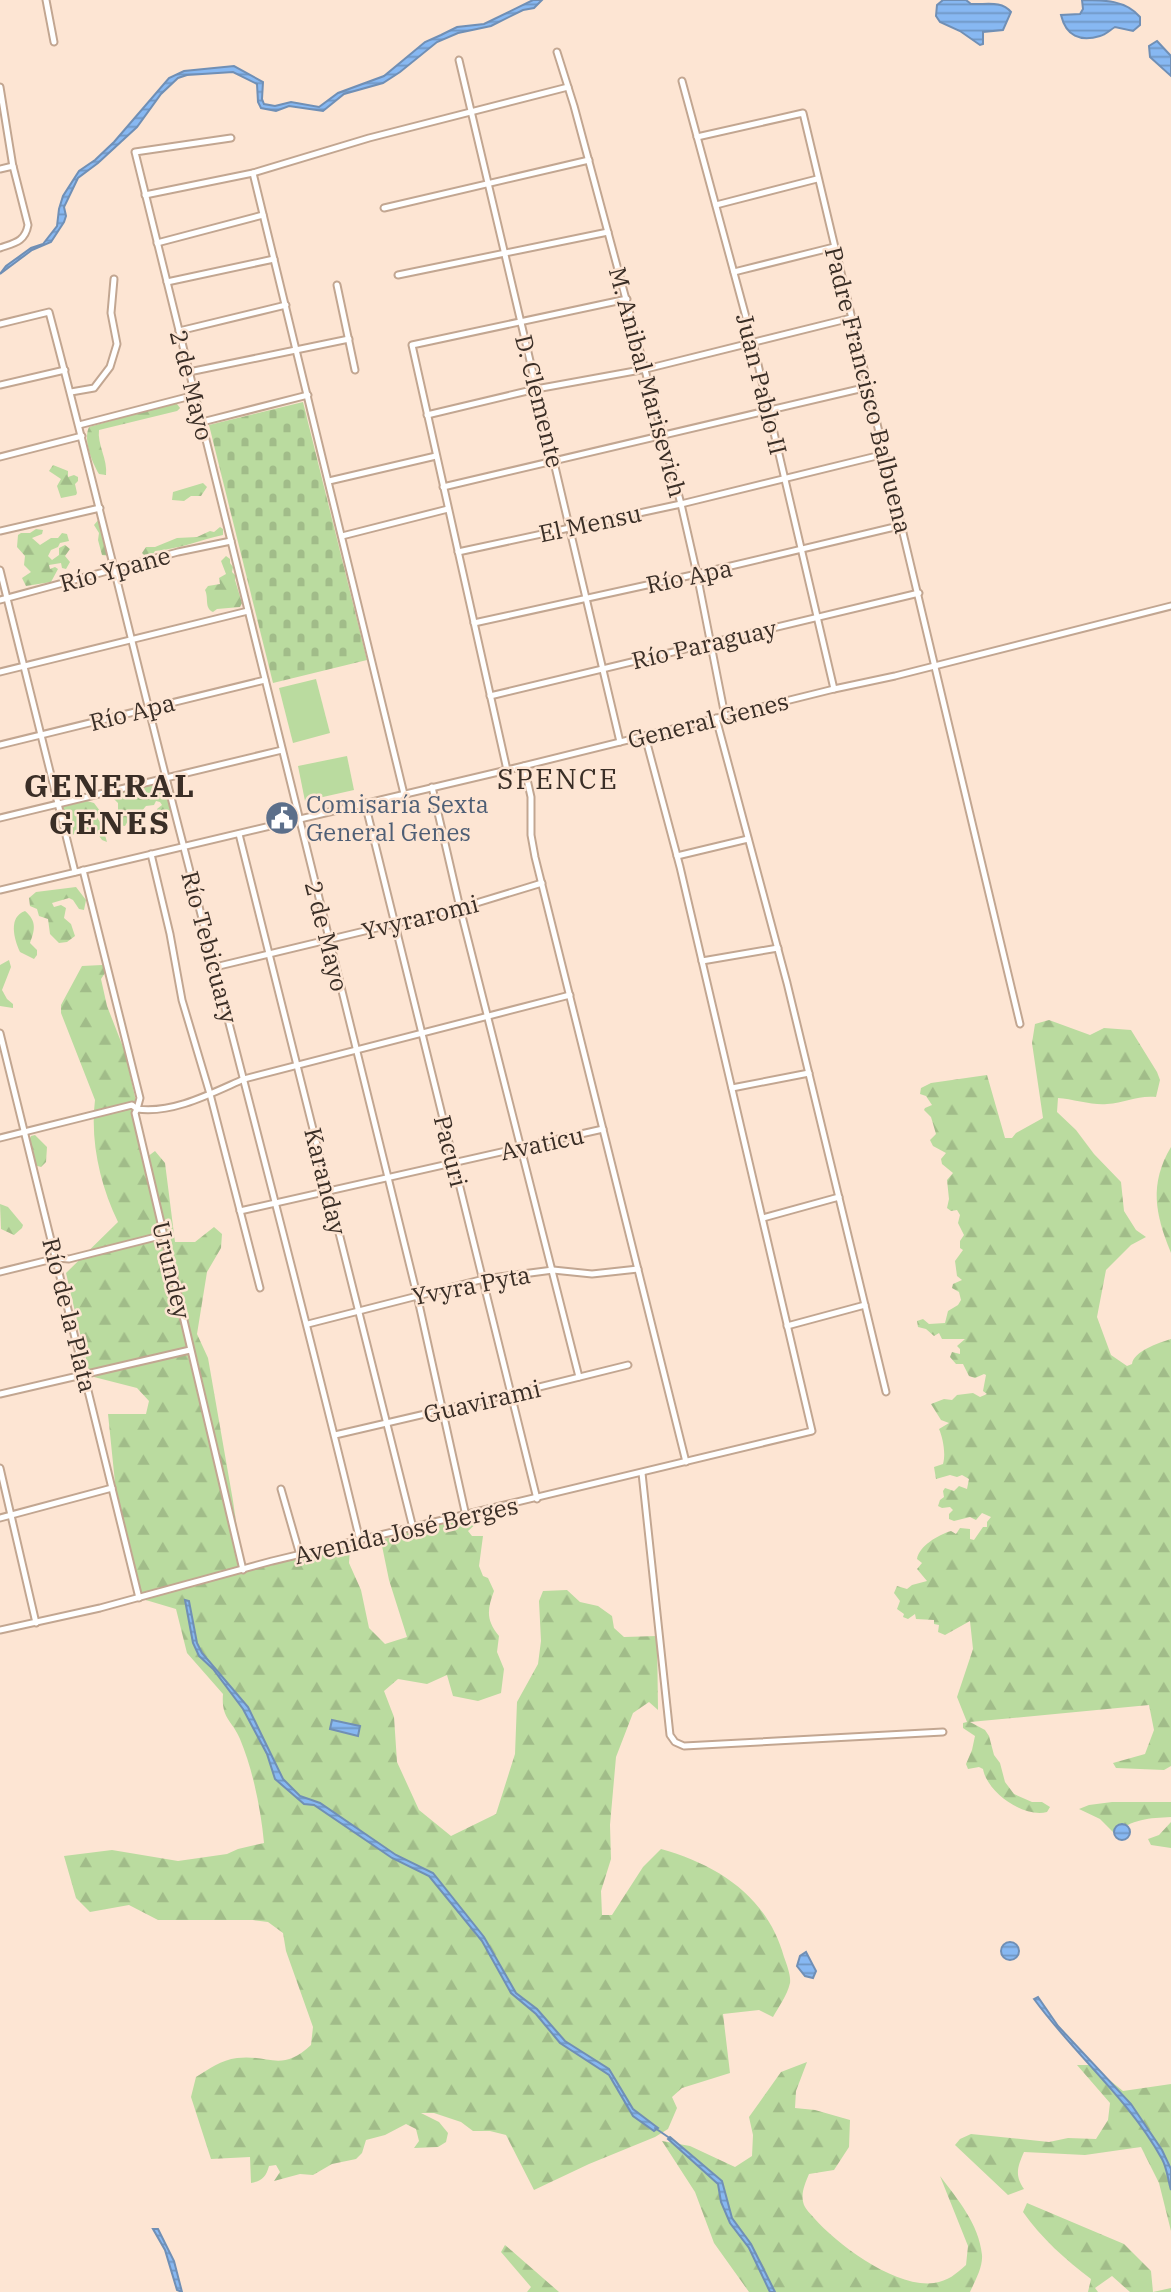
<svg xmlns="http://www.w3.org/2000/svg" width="1171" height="2292" font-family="'IBM Plex Serif',serif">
<defs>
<pattern id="forest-firs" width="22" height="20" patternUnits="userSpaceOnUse" patternTransform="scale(1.75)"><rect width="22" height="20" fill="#badb9f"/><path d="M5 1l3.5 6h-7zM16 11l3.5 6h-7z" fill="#a1bc89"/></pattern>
<pattern id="cemetery-stones" width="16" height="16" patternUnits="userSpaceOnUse" patternTransform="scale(1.75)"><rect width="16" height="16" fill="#badb9f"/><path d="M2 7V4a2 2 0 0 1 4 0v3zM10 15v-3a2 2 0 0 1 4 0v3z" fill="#a1bc89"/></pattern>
<pattern id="water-rules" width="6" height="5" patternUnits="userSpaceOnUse" patternTransform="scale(1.75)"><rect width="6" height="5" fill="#87b8f2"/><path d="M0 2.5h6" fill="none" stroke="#6f96c4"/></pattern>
</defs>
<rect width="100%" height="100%" fill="#fde5d3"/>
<g fill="#badb9f">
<path d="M316,679l14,54 -37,10 -14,-55z"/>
<path d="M347,756l7,34 -49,11 -7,-35z"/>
</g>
<g fill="url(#forest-firs)">
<path d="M171,404h6l3,4 -3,3 -78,19c-2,14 9,30 7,45l-7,-1c-7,-12 -16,-34 -10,-47z"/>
<path d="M53,465l15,6v6l6,-2 4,2v4l-3,3 2,9 -1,2 -15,3 -4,-12 4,-7 -12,-8z"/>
<path d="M203,483l4,4 -6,9h-10l-7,5 -12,-1 1,-8z"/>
<path d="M99,519l5,13 6,6 -2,6 4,5 -2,7 -8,-1 -4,-15 1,-7 -5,-8z"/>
<path d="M220,527l3,2v6c-23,5 -44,14 -68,16l-4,6h-5l-4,-4 4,-6h9l22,-9 20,-1 13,-6 4,1z"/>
<path d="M36,529l7,1 -1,4 -10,4 8,7 11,-7h7l4,-5 5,1 2,7 -9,2 -2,4 -7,3 -3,6 4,4 7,-5v-7l6,-3 5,4 -5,7 5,6 -4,7 -4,-1 -1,-5 -12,2 1,4 5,-2 3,2 -7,13 -25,4 -4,-8 9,-6 -7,-7 1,-9 -8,-9 1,-12 3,-2h9z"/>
<path d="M226,556l4,3v4l3,4 -1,5 4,4 -1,4 7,23 -2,4 -23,2 -4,3c-9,-4 -4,-14 -8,-22l3,-4 12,-2 -1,-6 7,-4 -5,-13z"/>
<path d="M158,781l5,2 9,24 -3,5 -9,4 -3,-1v-6l5,-4 -2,-3 -4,-1 -2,4 -8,1 -5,6 -1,6 -4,3 -7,-2 -4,7 -7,-1v-22l-5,-5v-5l29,-6z"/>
<path d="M87,801l7,2 6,8 -4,5 6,9 5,17 -5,-2 -5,-7 -9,1 -5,-7 -5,1 -5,7 -7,-6 1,-10 -5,-4v-8z"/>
<path d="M76,887l10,13 -2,10 -5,-1 -6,-9 -4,-2 -17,5 2,4 7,-2 5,3 -2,10 7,6 4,12 -8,6 -8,1 -9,-9 -2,-15 -9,-3 -2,-7 -7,-3 -1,-8 7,-6z"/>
<path d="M25,911c12,10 10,19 5,32l7,7v5l-3,4 -14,-7c-6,-13 -12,-35 5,-41z"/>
<path d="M9,960l2,7 -9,23 5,9 6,5v4l-13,-2v-41z"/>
<path d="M102,965l7,2 -8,12 6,27 18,46 14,63 1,29 7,13 8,-6 10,12 10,79h20l19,-15 8,7 -1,14 -14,24 -10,62 11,24 25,143 10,69 107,-23 -1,16 12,27 8,38 16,16 22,-7 -18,-57 -8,-39 6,-3 57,-14 30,-11 4,9 -10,9 4,5h11l-4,30 4,10 5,2 6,13c-7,19 -8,29 5,45l-2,16 7,17 -3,24 -23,8 -25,-5 -6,-21 -20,9 -29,-5 -14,12 10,26 3,45 22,48 32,26 45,-22 19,-60 2,-52 21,-38 3,-23 -2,-40 4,-10 24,-1 13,12 18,4 14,10 2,12 10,9 33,-1 1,74 -9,-8 -16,11 -17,44 -6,68 1,34 -10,32 1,24h10l31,-48 18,-18c58,16 107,49 123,108 3,8 7,19 6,26 -3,13 -11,23 -17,34l-14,-7 -36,4 7,59 -48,15 -10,9 5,11 -9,21 -13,8 -66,27 -55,26 -28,-55 -16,-4h-17l-12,-9 -27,-9h-13l18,9 9,11 -2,9 -8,5 -24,1 5,-7 -3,-12 -10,-5 -21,11 -19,5 -4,13 -6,6 -24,5 -19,11 -13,-1 -26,7 6,-9 -4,-7 -7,1c-3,11 -7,15 -18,17l-1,-26 -39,2 -20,-62 5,-20c13,-8 25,-17 41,-19 32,-4 44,15 74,-13l2,-18 -27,-76 -3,-18 -15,-11 -15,-2h-95l-29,-15 -39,7 -14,-14 -12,-42 48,-6 66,11 49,-7 11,-5 26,-6c-3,-33 -11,-73 -24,-104 -8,-19 -19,-20 -17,-45l-36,-41 -11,-44 -37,-11 -21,-86 -10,-98h38l3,-13 -12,-13 -47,-12 -24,-103 52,-51c-18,-37 -28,-81 -23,-122l-34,-87v-8l21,-39z"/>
<path d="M1049,1020l41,15 14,-7 27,2 26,42 3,8 -4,17c-18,-2 -31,6 -49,7 -12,2 -34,-5 -49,-6l-1,14 19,18 18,24 27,28 3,29 12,19 10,7 -15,8 -25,25 -9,47 14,38 16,11 5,-2c2,-13 26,-21 39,-25v427l-7,4 -48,-2 -3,-5 32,-9 9,-24 -5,-25 -179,17 15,8 4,6 5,19 6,8 5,19 9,12 18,8h10l8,5 -3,5c-24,6 -60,-20 -64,-43l-4,-2 -11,2 -2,-5 6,-14 3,-14 -12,-8v-5l4,-1 -10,-25 16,-48 -3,-28 -25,14 -7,-3 1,-7 -5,-1v-4l-18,-1 -1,-5 -7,5 -5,-2 1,-3 -7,-5 3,-8 -6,-8 3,-7 10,3 5,-4 15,-4 -10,-12 5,-6 -5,-4c2,-13 21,-24 34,-28l5,3 4,-6 10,1v10l4,1 9,-13h4v-5l4,-5 -9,-4 -6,7 -6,-3 -16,4 -5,-2v-5l4,-4 -3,-3 -8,1 -4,-2 2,-6 4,-3 -1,-6 2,-3 9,3 5,-5 8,3 2,-10 -7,-4 -5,2 -7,-2 -14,4 -2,-12 9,-3c3,-10 0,-26 -4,-35l10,-6 -8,-3 -10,-16 13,-5 8,1 5,-5 16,-2 7,4 7,-3 -4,-3 3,-16 -2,-1 -9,4 -6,-2 -6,-12h-7l-6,-7 2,-5 8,2v-5l-3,-3 8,-7h-23l-3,-6 -5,3 -8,-7 -8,-2 -1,-6 6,-2 6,5 16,-1 3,-12 10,-6 3,-5 -2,-8 -7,-4 1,-4 9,-4 -5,-4 -2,-15 8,-11 -3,-2v-7l4,-6 -6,-12 2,-8 -3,-5 -6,1 -4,-3 2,-9 -2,-19 6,-7 -11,-9 -1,-5 5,-6 -13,-7 -3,-6 6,-6 -5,-17 -7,-7 1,-2 7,-3 -6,-9 -6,-2 1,-6 10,-5 56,-8 18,63h7l4,-5 27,-15 -11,-75 3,-19z"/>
<path d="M35,1135l12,12 -1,15 -5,5 -7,-2 -2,-17 -3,-8 2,-4z"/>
<path d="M1171,1147v106c-16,-39 -22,-69 0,-106z"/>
<path d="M0,1204l8,3 15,18 -1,3 -8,7 -13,-6z"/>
<path d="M1112,1802h59v15c-21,1 -40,2 -56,17l-15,-15 -21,-10 10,-4z"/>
<path d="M1171,1822v26l-20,-3 -3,-6 11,-4z"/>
<path d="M807,2062l-11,29 -1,17 20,2 35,10 -1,27 -15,23 -25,4c-4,10 -9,20 -5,31 2,5 7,9 10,13 24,27 81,70 120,65 14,-2 22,-9 32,-18l2,-19 -28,-70c18,24 39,48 42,79 1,12 -7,26 -12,37h-221l-35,-49 -19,-51 -33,-51 28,5 45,21 17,-11 1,-21 -4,-18 32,-45z"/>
<path d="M1077,2065h14l32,26 48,-7v147l-12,-48 -18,-36 -56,8 -61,-3c-6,14 -10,23 0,37l-16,6 -53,-50 5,-6 11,-5 78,8 19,-4 28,1 12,-19 2,-17z"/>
<path d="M1027,2203l97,41 27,27 2,21 18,-4v4h-41l-18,-16 -17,12 3,4h-10l3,-13c-25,-19 -50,-41 -68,-67z"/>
<path d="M505,2245l54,47h-32l4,-5 -30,-35z"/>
</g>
<path fill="url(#cemetery-stones)" d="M303,402l64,258 -94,23 -64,-258z"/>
<g fill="url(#water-rules)" stroke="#708fb5" stroke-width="2">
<path d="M533,0h9l-8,8 -11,2 -32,16 -33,7 -21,9 -37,30 -17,11 -39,11 -21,17 -34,-5 -13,5 -15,-3 -3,-6 -1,-18 -24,-12 -46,3 -9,3 -17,16 -24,33 -39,36 -20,15 -14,29 2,9 -2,6 -13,20 -19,8 -32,24 6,-8 25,-18 12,-4 14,-18 2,-17 4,-13 16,-25 16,-11 19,-18 55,-64 15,-7 50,-5 29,16 -1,17 2,5 11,2 16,-4 28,5 19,-14 46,-17 41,-34 16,-7 16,-8 27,-3z"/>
<path d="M943,0h23l5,4c15,1 30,-4 40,8l-8,18 -20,2v12l-3,1 -20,-14 -20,-9 -4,-6 1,-11z"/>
<path d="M1082,0c22,0 44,0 58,17v8l-7,6 -18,-4c-5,3 -10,8 -15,9 -20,6 -34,0 -39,-21l19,-1 3,-5z"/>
<path d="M1157,41l14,15v20l-21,-19 -1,-11z"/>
<path d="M185,1600l4,1 8,42 5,10 46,54 35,72 17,17 20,7 76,52 37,18 51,64 32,56 21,16 28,32 44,28 24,40 25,19 -4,3 -21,-15 -24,-41 -49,-32 -24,-29 -25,-21 -29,-52 -53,-65 -37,-18 -78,-53 -10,-1 -29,-25 -8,-25 -24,-45 -30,-40 -14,-13 -6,-13z"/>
<path d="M332,1720l28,6 -2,10 -28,-7z"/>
<circle cx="1122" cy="1832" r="8"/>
<circle cx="1010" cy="1951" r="9"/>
<path d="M806,1952l10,19 -3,7 -8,-2 -8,-10 3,-10z"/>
<path d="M1038,1997l20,29 73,78 31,46 9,19v21c-3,-10 -4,-22 -9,-31 -33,-60 -88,-105 -128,-160z"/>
<path d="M670,2137l52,44 10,37 19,26 24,48h-5l-21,-44 -19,-25 -9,-21 -3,-18 -50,-45z"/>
<path d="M153,2229h5l16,32 8,31 -5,-2 -12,-40z"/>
</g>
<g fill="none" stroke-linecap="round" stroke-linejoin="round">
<path stroke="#708fb5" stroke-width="2" d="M655,2128l16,11"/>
<g stroke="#c2a691" stroke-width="9">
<g id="street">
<path d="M46,0l8,42"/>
<path d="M557,52l17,54 107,398 16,70 28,142"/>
<path d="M459,60l161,682"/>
<path d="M682,81l71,262 81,346"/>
<path d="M0,87l13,80"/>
<path d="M697,137l106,-24 217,911"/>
<path d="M231,138l-96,14 282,1143 49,221"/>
<path d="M0,169l13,-3 15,59c-3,17 -14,18 -28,23"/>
<path d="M253,173l151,621"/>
<path d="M145,195l108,-22 116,-35 199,-51"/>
<path d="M716,205l101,-26"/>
<path d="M384,208l205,-48"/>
<path d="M157,243l106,-28"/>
<path d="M734,272l100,-25"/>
<path d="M398,275l210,-43"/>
<path d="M167,282l107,-23"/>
<path d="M337,285l18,85"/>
<path d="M0,324l49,-12c47,177 88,355 134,532 59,232 121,464 177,697"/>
<path d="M179,331l107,-26"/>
<path d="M189,372l160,-33"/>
<path d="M0,385l65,-15"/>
<path d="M71,392l23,-4 16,-21 7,-23 -6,-31 3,-34"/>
<path d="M427,415l109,-26 110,-20 205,-51"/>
<path d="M202,422l106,-27"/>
<path d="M79,425l116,-30"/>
<path d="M0,457l82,-21"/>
<path d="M329,481l107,-25"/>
<path d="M443,487l425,-100"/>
<path d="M0,531l100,-23"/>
<path d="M342,536l106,-27"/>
<path d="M458,552l223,-48 204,-50"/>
<path d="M0,570l75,302"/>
<path d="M0,600l178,-48 53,-11"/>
<path d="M474,623l223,-49 206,-49"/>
<path d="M0,672l248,-61"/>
<path d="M490,696l429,-103"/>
<path d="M716,718l71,265 99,409"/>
<path d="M0,745l265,-65"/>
<path d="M524,766l7,31v38l4,22 151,605"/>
<path d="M507,770l-95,-425 215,-46"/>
<path d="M432,787l28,121 119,469"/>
<path d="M365,803l172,696"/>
<path d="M0,818l282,-68"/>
<path d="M239,834l174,694"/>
<path d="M151,854l19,80 12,66 28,94 50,194"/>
<path d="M677,856l71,-17"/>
<path d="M83,870l57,228 -3,11c36,5 75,-16 107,-30l326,-84"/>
<path d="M0,890l507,-120 327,-81 61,-13 276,-70"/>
<path d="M702,961l76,-13"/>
<path d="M215,967l245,-59 82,-25"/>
<path d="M0,1033l139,565"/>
<path d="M732,1088l77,-15"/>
<path d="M0,1138l132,-33 5,4 -2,4 108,457"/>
<path d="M240,1211l363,-82"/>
<path d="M763,1218l76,-21"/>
<path d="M0,1272l57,-14 12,1 95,-24"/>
<path d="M308,1324l176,-45 69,-9 39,4 46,-5"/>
<path d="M787,1326l78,-21"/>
<path d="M0,1394l190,-44"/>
<path d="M335,1435l176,-41 117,-29"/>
<path d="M0,1468l36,155"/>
<path d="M642,1473l28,262 5,7 9,4 259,-14"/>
<path d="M281,1489l19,66"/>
<path d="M0,1518l112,-30"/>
<path d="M0,1630l100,-22 172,-47 540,-130 -132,-564 -35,-131"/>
</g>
</g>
<use href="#street" stroke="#fff" stroke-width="5"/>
</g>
<defs>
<g id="civic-disc" transform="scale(1.75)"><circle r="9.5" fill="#5c6f8a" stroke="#fde5d3"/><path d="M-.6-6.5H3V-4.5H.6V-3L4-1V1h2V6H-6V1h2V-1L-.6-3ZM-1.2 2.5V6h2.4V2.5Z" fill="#fff"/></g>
</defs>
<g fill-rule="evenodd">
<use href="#civic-disc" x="282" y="818"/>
</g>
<g text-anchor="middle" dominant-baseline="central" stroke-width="5" stroke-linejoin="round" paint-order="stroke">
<g font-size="24" fill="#3a2e26" stroke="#fde5d3">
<text transform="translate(648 382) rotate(75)">M. Anibal Marisevich</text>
<text transform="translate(762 384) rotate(76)">Juan Pablo II</text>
<text transform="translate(192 385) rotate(76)">2 de Mayo</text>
<text transform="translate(869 390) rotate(76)">Padre Francisco Balbuena</text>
<text transform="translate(540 401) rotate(76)">D. Clemente</text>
<text transform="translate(590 523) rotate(-12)">El Mensu</text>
<text transform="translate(115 569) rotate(-15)">Río Ypane</text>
<text transform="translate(689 576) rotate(-12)">Río Apa</text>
<text transform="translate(704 644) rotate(-13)">Río Paraguay</text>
<text transform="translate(132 712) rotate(-14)">Río Apa</text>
<text transform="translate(708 720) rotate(-14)">General Genes</text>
<text transform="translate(420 917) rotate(-14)">Yvyraromi</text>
<text transform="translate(327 936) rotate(76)">2 de Mayo</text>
<text transform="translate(210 947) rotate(75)">Río Tebicuary</text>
<text transform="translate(542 1143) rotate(-12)">Avaticu</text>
<text transform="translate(451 1151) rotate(76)">Pacuri</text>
<text transform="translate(326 1181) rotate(76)">Karanday</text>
<text transform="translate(172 1270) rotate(77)">Urundey</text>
<text transform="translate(471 1285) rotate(-11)">Yvyra Pyta</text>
<text transform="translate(70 1315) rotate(76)">Río de la Plata</text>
<text transform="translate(482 1401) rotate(-13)">Guavirami</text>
<text transform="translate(406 1530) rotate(-13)">Avenida José Berges</text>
</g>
<g font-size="24" fill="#4e5e75" stroke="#fde5d3" text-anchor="start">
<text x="306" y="804">Comisaría Sexta<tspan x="306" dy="28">General Genes</tspan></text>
</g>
<g font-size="28" letter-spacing="2" fill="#3a2e26" stroke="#fde5d3">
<text x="558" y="778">SPENCE</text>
</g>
<g font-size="32" font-weight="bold" letter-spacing="2" fill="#3a2e26" stroke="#fde5d3">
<text x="110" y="785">GENERAL<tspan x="110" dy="37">GENES</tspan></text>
</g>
</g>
</svg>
